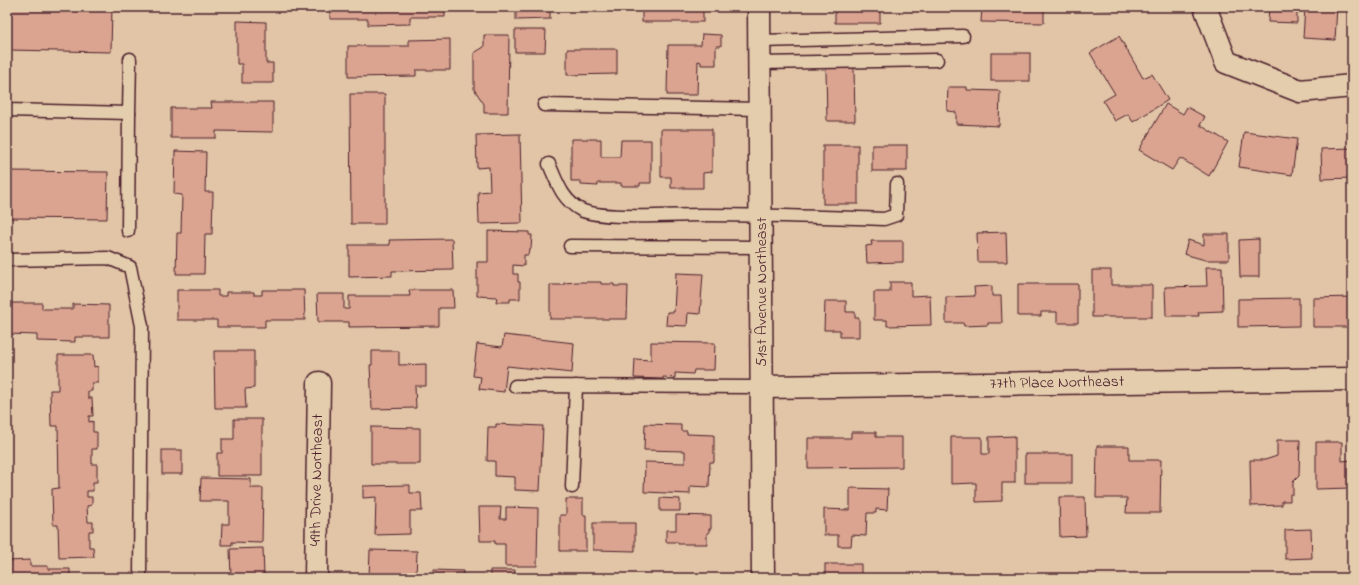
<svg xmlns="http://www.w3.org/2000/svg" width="1359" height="585" font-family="'Indie Flower',sans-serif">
<rect width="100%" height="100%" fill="#e2c5a7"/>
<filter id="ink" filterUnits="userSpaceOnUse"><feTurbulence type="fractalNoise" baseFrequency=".025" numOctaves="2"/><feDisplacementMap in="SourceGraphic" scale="8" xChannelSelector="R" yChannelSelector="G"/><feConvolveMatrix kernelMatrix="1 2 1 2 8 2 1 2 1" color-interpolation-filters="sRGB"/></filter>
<g filter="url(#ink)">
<g fill="#daa490" stroke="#4a1f2b">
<path d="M7,7h105l-1,45 -104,-2z"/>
<path d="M330,7h115v10h-35v7l-42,1v-6h-38z"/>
<path d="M516,7h34v12l-34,1z"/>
<rect x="642" y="7" width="61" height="15"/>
<path d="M826,7h33v4h21v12h-45v-14h-9z"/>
<path d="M982,7h62v16l-63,-1z"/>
<path d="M1097,7h51v4l-51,-2z"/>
<path d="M1269,7h28v16l-29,-1z"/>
<path d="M1305,7h32l-2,33 -32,-2z"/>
<path d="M237,21l29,1v41h7v20h-31v-19h-5z"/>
<path d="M515,30h31l-1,22h-30z"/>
<path d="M702,34l19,1v11h-5v19h-15v-3l-3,-1 -1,34h-30l1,-50h33z"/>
<path d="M484,35h25l-1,78h-24v-9l-10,-15v-36l10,-6z"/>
<path d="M1119,36l24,42 9,-4 16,26 -35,22 -5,-8 -13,7 -12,-20 12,-7 -25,-41z"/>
<path d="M450,39v31h-34v6l-68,1v-31h61v-6z"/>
<path d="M567,49h50v25l-50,1z"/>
<rect x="991" y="53" width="39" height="28"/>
<path d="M826,68h28l1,53h-28z"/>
<path d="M948,87h19v3l33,1 -1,35 -43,-2v-12l-9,-1z"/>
<path d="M350,94h35v130h-34z"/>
<path d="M211,102h62v30l-57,-1v7h-45v-30h41z"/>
<path d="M1166,104l17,10 4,-7 18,10 -5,8 28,17 -19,34 -29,-18 -8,12 -33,-20z"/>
<path d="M661,129h51v43l-9,1v15h-32v-11h-10z"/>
<path d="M1244,132l53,7 -5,36 -53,-8z"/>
<path d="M520,134l2,89 -43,1 -1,-32 12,-1 -1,-24 -12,1 -1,-33z"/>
<path d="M571,139h30v18h19l1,-17h30v43h-11v3h-19v-3h-23v3l-17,-1v-4h-10z"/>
<rect x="823" y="145" width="35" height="59"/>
<rect x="872" y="145" width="35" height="26"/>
<path d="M1352,148v30l-30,1 -1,-30z"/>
<path d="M175,151l31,1 -1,40h8l-1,42h-7l-1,40h-28l1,-41h4l1,-38 -8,-1z"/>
<path d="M7,171l101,1 -1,47 -100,-1z"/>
<path d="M488,231l41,1v3h3l-1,14h-2l-1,6h-4v11l-11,-1v9h5v8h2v17h-10v3h-14l1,-5 -20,-1v-34h11z"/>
<path d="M1006,232l1,30h-29l-1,-29z"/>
<path d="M1204,234h25v26h-24l-21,-6 4,-14 16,5z"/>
<path d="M452,239l1,31 -61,1v5l-43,1v-32h41l-1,-5z"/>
<path d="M1259,239v38h-19l-1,-37z"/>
<path d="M871,241h32v21l-36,1 -1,-17 6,-1z"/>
<path d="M1206,267h16l1,44 -25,1 1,4h-33l-1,-29 42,-1z"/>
<path d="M1092,270h19v15h41v32h-60z"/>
<path d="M676,273l27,1 -3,40 -12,-1 -1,13 -21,-1 1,-13h7z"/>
<path d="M577,282h24v2h13v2h14l-1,33h-77v-34h14v-2z"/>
<path d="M890,282h21v14l19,-1 1,30 -44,1v-6h-13v-28h16z"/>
<path d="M1018,284h60v39h-21v-11h-16v4h-23z"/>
<path d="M992,286v10h9l1,27h-14v2l-24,1 -1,-3h-17v-26l29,-1 -1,-9z"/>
<path d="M177,290h41v6h8v-4h28v3h8v-5h42l1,30h-40v7h-48v-7h-40z"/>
<path d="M409,290h44l1,18h-15v18l-90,1v-5h-31l-1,-28h27v15h5v-13h61z"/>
<path d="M1352,297v30h-39v-29z"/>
<path d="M1299,298v28l-61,1v-28z"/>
<path d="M825,301h21v11h9v6h4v19h-19v-7h-16z"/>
<path d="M7,303h35v6h31v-5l36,1v32h-34v5l-38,-1v-6l-30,-1z"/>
<path d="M504,335l70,8 -2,30 -65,-7 -3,26 -25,-3 2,-12 -8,-1 4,-32 25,3z"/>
<path d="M651,342l64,1 -1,27h-20l-1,4 -18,-1v5l-12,-1v2l-29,-1 1,-19 16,1z"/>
<path d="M214,351h40v37l-9,1 1,19h-31z"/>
<path d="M372,351h27v14l27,-1v22h-11l1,22 -44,1 -2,-44h2z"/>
<path d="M58,355h35l1,12 4,-1v17h-6v8h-4v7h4l1,18h-4v6l4,-1v11h4v17h-5v15h5v18h-4v9h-6v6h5v8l-5,1 1,16h5v9h-4v16h4l1,10 -35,1 -1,-33h-5l-1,-36 7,-1 -1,-62h-7l-1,-36h8z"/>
<path d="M234,419h28v57h-45v-23h5v-14h12z"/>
<path d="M496,424l47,2 -3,65 -25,-1v-13l-20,-1v-15h-8l1,-34h8z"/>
<path d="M645,424l36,1v6h6v3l27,1v27h-4l-1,25 -19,-1v8l-46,-2 1,-30 40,1v-12l-41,-1z"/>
<path d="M371,427l49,1v36h-49z"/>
<path d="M851,432h25v5h26v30l-94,1v-30h43z"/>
<path d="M1015,436v47h-13v18l-26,1v-19l-25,1v-47h31v17h7v-17z"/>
<path d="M1277,440h23l-1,36 -6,6v12h-3v7h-8v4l-31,1 -1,-46h15l12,-4z"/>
<path d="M1316,442h26v19l10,-1v28l-36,1z"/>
<path d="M1097,446h32v14h32l-1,53h-34l1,-15h-31z"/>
<rect x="162" y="450" width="20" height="24"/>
<rect x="1025" y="454" width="47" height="29"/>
<path d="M201,478l50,1v9h12l-1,55 -30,-1v3h-11l1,-21h7v-23h-29z"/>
<path d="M410,485v8h11l1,18h-12v23l-35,1 1,-38 -13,1v-12z"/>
<path d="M850,488l38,1 -1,21 -11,-1v4h-9l-1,23 -14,-1 -1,11h-13v-11h-14v-26l26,1z"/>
<path d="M1059,497h26l1,39 -26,1z"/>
<path d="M660,498l20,1v12h-20z"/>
<path d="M566,499h17v16h3v36h-26v-36h6z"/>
<path d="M479,507h22l-1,12h6v-12l32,1 -1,58h-32v-22h-10v-3h-15z"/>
<path d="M676,515l35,1v13h-2v4h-2v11h-29v-2h-12v-12h10z"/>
<path d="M593,523h42v28l-42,-1z"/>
<path d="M1311,529l1,29 -27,1v-29z"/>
<path d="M263,548l1,28h-7v2h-26l-1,-29z"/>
<path d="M370,550l47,1 -1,27h-47z"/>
<path d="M30,560v6h18v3h22v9h-63v-17z"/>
<rect x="825" y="564" width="36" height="14"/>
<path d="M434,570l29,1v7h-29z"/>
<path d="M490,570h25l-1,8h-24z"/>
<rect x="954" y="574" width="25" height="4"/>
</g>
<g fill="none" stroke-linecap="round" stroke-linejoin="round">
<g stroke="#4a1f2b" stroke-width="15">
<g id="lane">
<path d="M759,41l204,-5"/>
<path d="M760,63l177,-3"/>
<path d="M544,105l216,4"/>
<path d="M7,110l122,3 1,-54"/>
<path d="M549,164c8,18 13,36 32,46 20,10 94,5 121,5 60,0 121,2 182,4l12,-4 1,-31"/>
<path d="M128,231l1,-118"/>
<path d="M570,246l191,1"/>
<path d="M7,260l101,-2 22,9 12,59 -2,252"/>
<path d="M515,386l247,1"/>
<path d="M572,487l4,-101"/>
</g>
</g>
<g stroke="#4a1f2b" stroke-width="25">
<g id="street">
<path d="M1205,7l21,55 74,29 52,-5"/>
<path d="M762,387l590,-8"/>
<path d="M316,578l3,-195"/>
</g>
</g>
<g stroke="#4a1f2b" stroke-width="25">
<path id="secondary" d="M759,7l4,571"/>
</g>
<use href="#lane" stroke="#e4cdad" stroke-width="12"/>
<use href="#street" stroke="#e4cdad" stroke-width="22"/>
<use href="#secondary" stroke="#e4cdad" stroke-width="22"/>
</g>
</g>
<g text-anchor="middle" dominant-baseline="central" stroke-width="3.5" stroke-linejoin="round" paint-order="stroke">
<g font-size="16" fill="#4a1f2b" stroke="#e4cdad">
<text transform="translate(762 292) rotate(-90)">51st Avenue Northeast</text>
<text transform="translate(1057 383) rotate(-1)">77th Place Northeast</text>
<text transform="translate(317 480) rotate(-89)">49th Drive Northeast</text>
</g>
</g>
<rect width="1359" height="585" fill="none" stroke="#e4cdad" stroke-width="24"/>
<rect x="12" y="12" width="1335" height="561" fill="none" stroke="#4a1f2b" stroke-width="1.5" filter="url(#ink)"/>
</svg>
